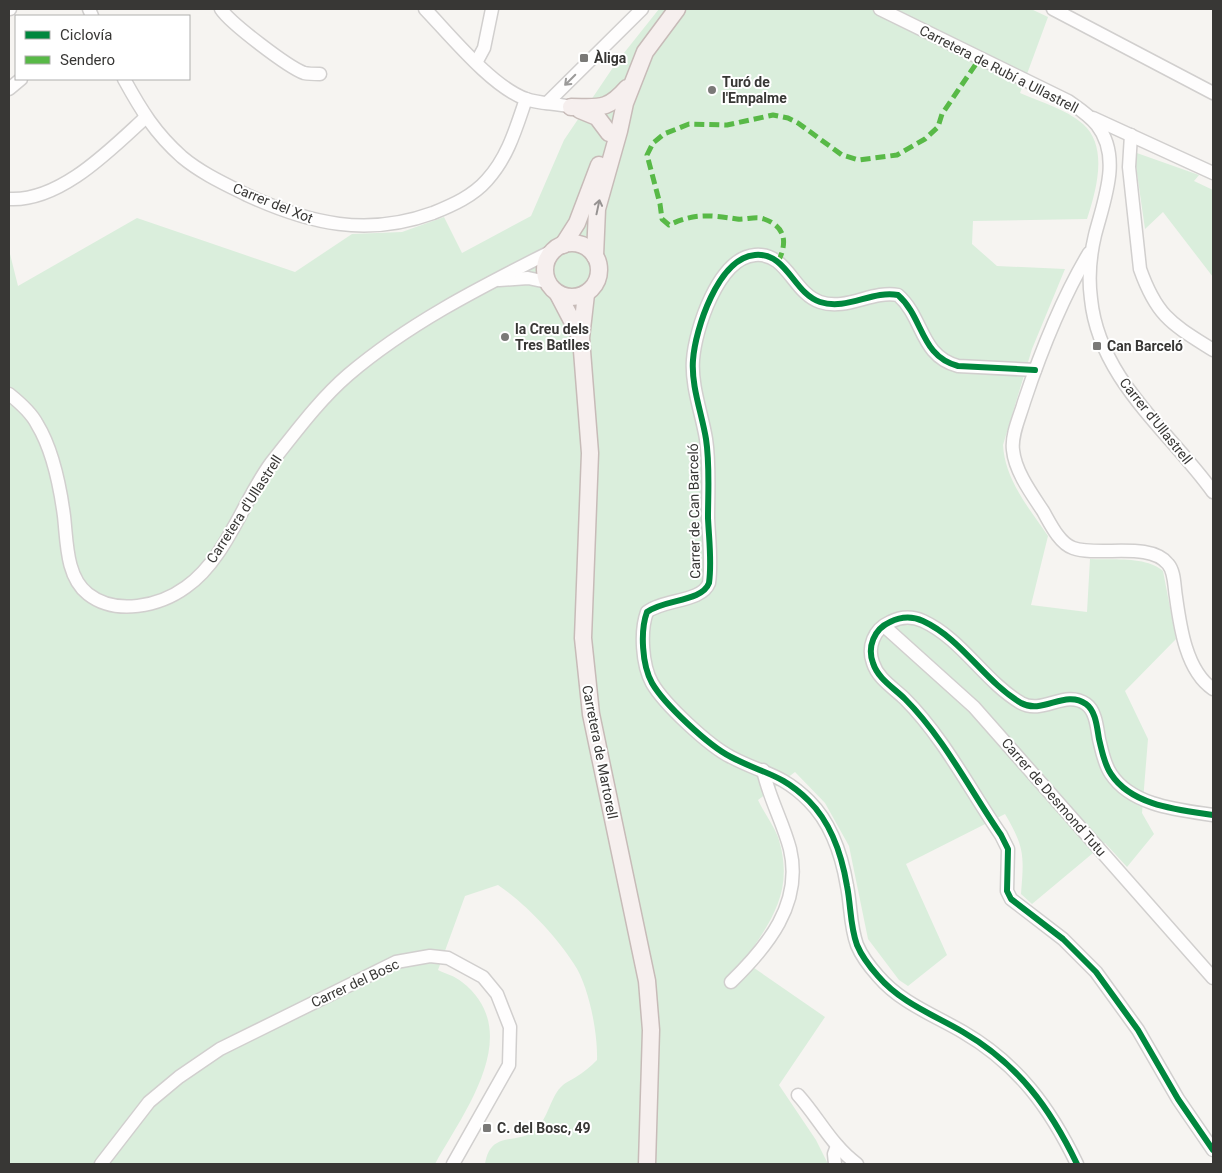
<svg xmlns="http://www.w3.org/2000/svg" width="1222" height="1173" font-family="Roboto,sans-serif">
<rect width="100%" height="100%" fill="#f6f4f1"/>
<g fill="#daeedc">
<path d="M659,9h372l17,8 -28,76c20,9 46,16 63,31 26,23 13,67 4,95l-114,2 -1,23 25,22 68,3 -33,80 -29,96c2,35 26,63 45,91l-17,69 56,7 3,-53c23,1 56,-3 73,12l13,68 -51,52 23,48 -6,74 12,21 -27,33 -22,-24 -73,61 -11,-10c3,-38 4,-46 -16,-80l-99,50 41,91 -39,31 -9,-6 -31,-41 -19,-93 -24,-43 -30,-31 -37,28c6,13 15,24 20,37 17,53 -6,83 -34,124l81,56 -46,68 37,55 12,24h-343c6,-35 32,-18 50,-34 14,-12 15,-34 28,-45 3,-3 9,-5 13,-8 8,-5 14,-10 21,-17 1,-26 -8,-74 -23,-96 -18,-28 -48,-60 -76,-79l-33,11 -27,74c8,4 17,6 24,12 64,50 2,130 -27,182h-426v-914l9,36 119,-68 158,54 57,-38 50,-2 42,-15 18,36 69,-37 33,-76 52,-77z"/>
<path d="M1134,152l65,23 -5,6 19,9v87l-50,-65 -18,17z"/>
</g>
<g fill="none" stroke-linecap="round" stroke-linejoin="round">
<g stroke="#d1cfce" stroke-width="15">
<g id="minor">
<path d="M9,9h1"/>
<path d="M89,9l3,7"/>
<path d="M221,9c9,14 67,58 83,64 5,1 11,1 16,1"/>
<path d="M425,9c25,26 67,78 101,90 14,5 30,4 45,8"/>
<path d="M880,9l188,92c10,7 21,14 29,24 25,32 7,75 -2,110 -5,21 -7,42 -4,64 8,80 78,132 122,193"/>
<path d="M1053,9l160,84"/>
<path d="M477,61l7,-13 8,-39"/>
<path d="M124,79c17,31 31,54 58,78 19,16 43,27 65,38 63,29 120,42 186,18 20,-8 40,-17 54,-33 21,-23 29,-52 39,-81"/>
<path d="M9,89l12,-10"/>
<path d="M547,103l95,-94"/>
<path d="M1093,118l120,55"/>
<path d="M1131,135l-2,32 11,102c17,48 32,55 73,81"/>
<path d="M9,199c51,3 101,-49 136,-81"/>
<path d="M1089,253c-28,47 -48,98 -65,149 -4,14 -13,33 -11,48 2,21 18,43 30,61 7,12 16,32 30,37 26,9 77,-7 95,16 7,8 6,22 8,33 4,29 10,74 37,92"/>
<path d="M499,280l29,-2 19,4"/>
<path d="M1035,370l-77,-4c-38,-10 -34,-48 -60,-71 -26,-5 -51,16 -78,7 -27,-9 -33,-50 -65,-47 -37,3 -60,75 -62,105 -2,26 9,54 13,79 4,26 2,53 2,79 1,22 4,44 1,65 -7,19 -45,16 -62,29 -7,19 -5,53 5,71 12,21 57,63 79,74 32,17 50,16 78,44 22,22 33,55 38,85 4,20 3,40 10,59 5,12 13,22 21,31 23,27 56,39 85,56 55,32 87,76 114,132"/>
<path d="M9,394c10,8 22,18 28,30 16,26 23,62 27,92 3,26 2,61 24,78 28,22 72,12 98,-7 40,-28 57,-86 85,-124 24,-30 48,-63 77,-88 61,-52 133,-88 204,-124"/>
<path d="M884,626l90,81 239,271"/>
<path d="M1213,815c-34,-5 -81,-9 -102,-41 -7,-10 -9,-23 -12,-35 -2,-11 -3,-28 -13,-35 -21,-15 -43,11 -65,-1 -37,-22 -59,-64 -98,-82 -11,-5 -23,-4 -33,1 -16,7 -23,25 -17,41 5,16 21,25 32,36 39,39 65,91 96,136l7,14 -1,42 4,8 52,40 33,33 42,58 40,69 35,51"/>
<path d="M731,982c36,-35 72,-78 59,-133 -7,-27 -21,-51 -27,-79"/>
<path d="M798,1095c20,22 34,51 59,69"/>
<path d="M101,1164l48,-62 30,-25 41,-28 176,-87 34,-6 18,2 35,19 14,17 13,33 -1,38 -56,99"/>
<path d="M835,1164l-1,-10 3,-8"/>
</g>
</g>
<g stroke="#c7bbb8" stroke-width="19">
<g id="major">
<path d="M571,107c28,0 36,4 56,-19"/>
<path d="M580,110l17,7 12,16"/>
<circle cx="572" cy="270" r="27"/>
<path d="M563,245l14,-22 22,-58"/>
<path d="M595,256l2,-47 22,-78 6,-28 20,-51 32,-43"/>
<path d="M558,294l22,42"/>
<path d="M586,294l-5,44 9,115 -7,185 8,76 56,267 4,49 -4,134"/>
</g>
</g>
<use href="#minor" stroke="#fefdfd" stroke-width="12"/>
<use href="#major" stroke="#f6efee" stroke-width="16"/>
<path stroke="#58b947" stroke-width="5" stroke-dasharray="10 5" stroke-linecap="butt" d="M778,262c9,-18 9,-35 -14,-43 -8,-3 -19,1 -27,0 -27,-4 -43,-6 -68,6l-7,-6 -2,-15 -13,-49 6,-12 11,-9 25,-10 38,1 46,-10 15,3 10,5 44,32 17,5 38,-5 28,-16 13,-12 4,-13 38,-56"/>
<g stroke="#fff" stroke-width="9">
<g id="cycleway">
<path d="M1035,370l-77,-4c-38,-10 -34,-48 -60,-71 -26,-5 -51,16 -78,7 -27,-9 -33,-50 -65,-47 -37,3 -60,75 -62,105 -2,26 9,54 13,79 4,26 2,53 2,79 1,22 4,44 1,65 -7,19 -45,16 -62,29 -7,19 -5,53 5,71 12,21 57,63 79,74 32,17 50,16 78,44 22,22 33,55 38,85 4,20 3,40 10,59 5,12 13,22 21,31 23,27 56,39 85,56 55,32 87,76 114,132"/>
<path d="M1213,815c-34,-5 -81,-9 -102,-41 -7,-10 -9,-23 -12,-35 -2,-11 -3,-28 -13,-35 -21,-15 -43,11 -65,-1 -37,-22 -59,-64 -98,-82 -11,-5 -23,-4 -33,1 -16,7 -23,25 -17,41 5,16 21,25 32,36 39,39 65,91 96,136l7,14 -1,42 4,8 52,40 33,33 42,58 40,69 35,51"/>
</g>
</g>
<use href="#cycleway" stroke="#00873e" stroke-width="6"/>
</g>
<defs><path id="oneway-shaft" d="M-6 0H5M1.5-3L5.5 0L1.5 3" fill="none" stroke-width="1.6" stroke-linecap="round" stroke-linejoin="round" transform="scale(1.25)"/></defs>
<use stroke="#9b9a99" href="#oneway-shaft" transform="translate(570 80) rotate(135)"/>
<use stroke="#979392" href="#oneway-shaft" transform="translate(598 207) rotate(-78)"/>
<g fill="#7a7977" stroke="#fff" stroke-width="2">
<rect x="579" y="53" width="10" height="10" rx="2.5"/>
<circle cx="712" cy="90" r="5"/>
<circle cx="505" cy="337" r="5"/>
<rect x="1092" y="341" width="10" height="10" rx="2.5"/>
<rect x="482" y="1123" width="10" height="10" rx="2.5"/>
</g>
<g text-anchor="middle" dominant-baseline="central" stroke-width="4" stroke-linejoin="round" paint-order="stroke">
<g font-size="14" font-weight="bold" fill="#383735" stroke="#fff" text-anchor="start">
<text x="594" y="58">Àliga</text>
<text x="722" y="82">Turó de<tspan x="722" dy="16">l'Empalme</tspan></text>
<text x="515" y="329">la Creu dels<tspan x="515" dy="16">Tres Batlles</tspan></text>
<text x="1107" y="346">Can Barceló</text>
<text x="497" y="1128">C. del Bosc, 49</text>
</g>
<g font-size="14" fill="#383735" stroke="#fff">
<text transform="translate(999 69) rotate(27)">Carretera de Rubí a Ullastrell</text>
<text transform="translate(273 203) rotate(22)">Carrer del Xot</text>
<text transform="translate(1156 421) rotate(51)">Carrer d'Ullastrell</text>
<text transform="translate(244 509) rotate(-57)">Carretera d'Ullastrell</text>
<text transform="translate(694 511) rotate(-91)">Carrer de Can Barceló</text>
<text transform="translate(600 752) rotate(79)">Carretera de Martorell</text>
<text transform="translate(1054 797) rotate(49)">Carrer de Desmond Tutu</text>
<text transform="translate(355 983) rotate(-25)">Carrer del Bosc</text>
</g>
</g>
<rect width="1222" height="1173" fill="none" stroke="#383735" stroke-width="20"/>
<rect x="15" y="15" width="175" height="65" fill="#ffffff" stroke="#afafae"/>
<rect x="25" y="31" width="25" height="8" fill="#00873e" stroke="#afafae"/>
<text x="60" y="40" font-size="15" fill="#383735">Ciclovía</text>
<rect x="25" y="56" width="25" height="8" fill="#58b947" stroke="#afafae"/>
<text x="60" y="65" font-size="15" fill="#383735">Sendero</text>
</svg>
